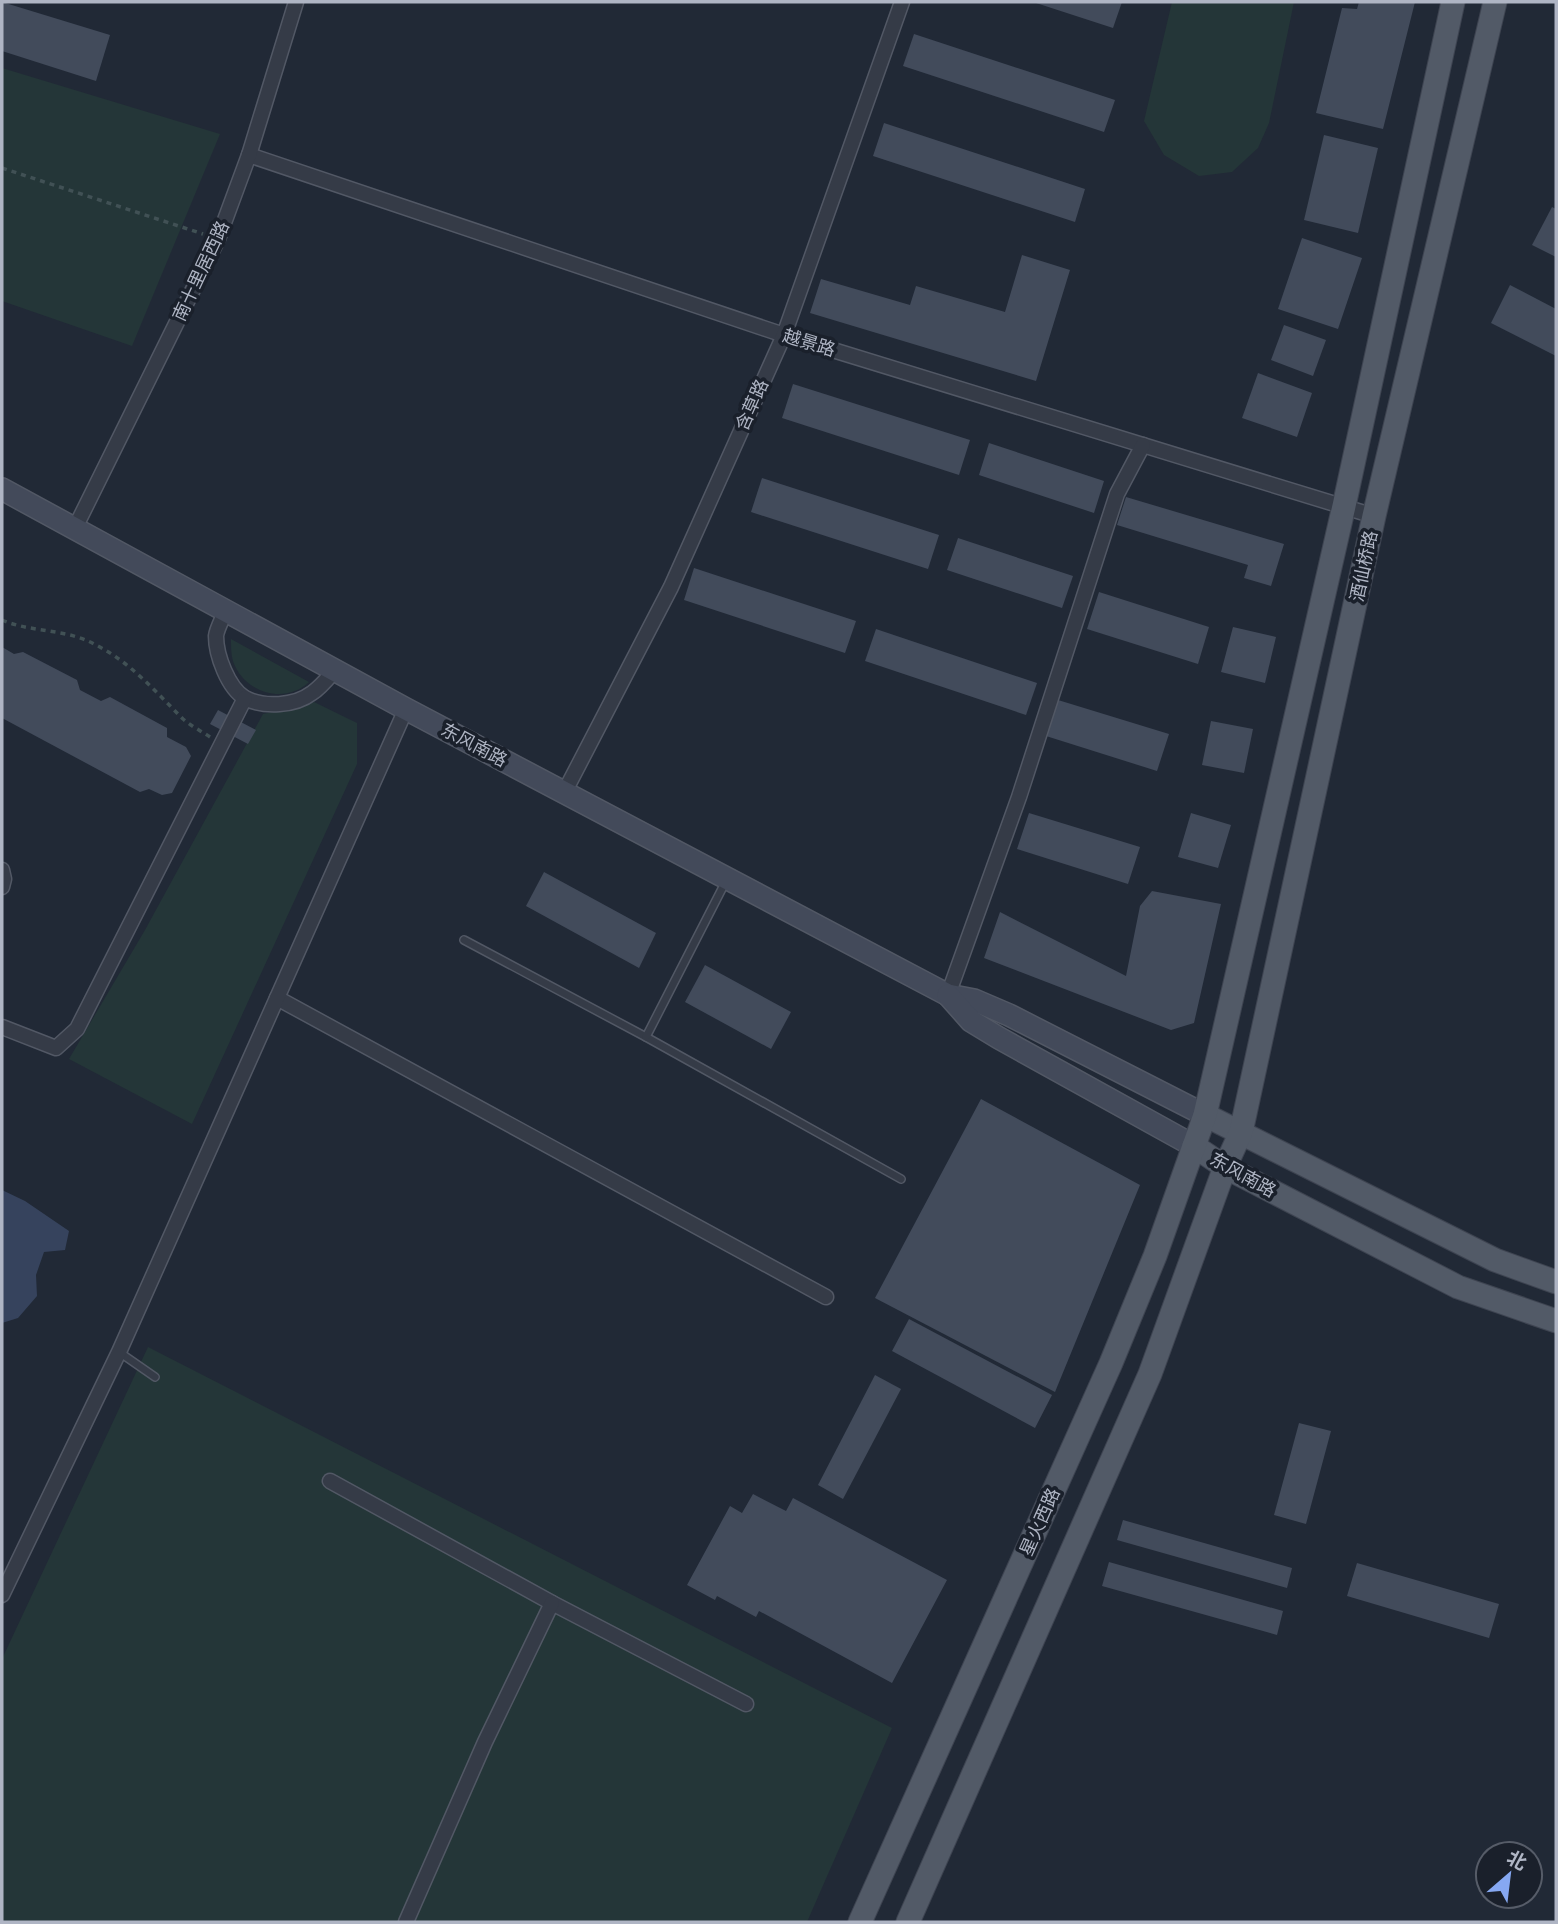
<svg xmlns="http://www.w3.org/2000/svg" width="1558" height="1924" font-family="'Fira Sans Condensed','Noto Sans SC',sans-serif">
<rect width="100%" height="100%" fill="#212936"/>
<g fill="#243638">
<path d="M1172,2h122l-25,121 -11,25 -26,24 -33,4 -35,-21 -20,-34z"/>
<path d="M2,68l218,66 -88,212 -130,-45z"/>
<path d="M231,639l78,43c-23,22 -61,12 -74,-16 -4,-8 -4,-18 -4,-27z"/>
<path d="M314,702l43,21v41l-165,360 -123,-65 76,-129 118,-216z"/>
<path d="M148,1347l744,381 -85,194h-805v-263z"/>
</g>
<path fill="#36435d" d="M2,1190l23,11 44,30 -4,19 -21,2 -8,23 1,21 -19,22 -16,5z"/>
<g fill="#424b5b">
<path d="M2,2l108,33 -14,46 -94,-30z"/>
<path d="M1033,2h89l-9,26z"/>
<path d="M1359,2h56l-32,127 -67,-16 26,-105 15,1z"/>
<path d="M914,34l201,66 -11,32 -201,-66z"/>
<path d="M884,123l201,66 -10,33 -202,-66z"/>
<path d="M1324,135l54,13 -20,85 -54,-13z"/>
<path d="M1552,207l4,2v48l-24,-12z"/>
<path d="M1302,238l60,20 -24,71 -60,-20z"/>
<path d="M1022,255l48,15 -34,111 -226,-68 11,-34 89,26 6,-19 89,26z"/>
<path d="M1510,285l46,24v47l-65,-33z"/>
<path d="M1284,325l42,15 -13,36 -42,-16z"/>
<path d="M1258,373l54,20 -15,44 -55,-19z"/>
<path d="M793,384l177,56 -11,35 -177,-57z"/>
<path d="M989,443l115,38 -10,32 -115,-38z"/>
<path d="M762,478l177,57 -11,34 -177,-57z"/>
<path d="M1126,497l158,47 -13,42 -27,-8 4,-13 -131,-40z"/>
<path d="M958,538l115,38 -11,32 -115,-38z"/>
<path d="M694,568l162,53 -11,32 -161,-53z"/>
<path d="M1099,592l110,35 -11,37 -111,-35z"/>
<path d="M1233,627l43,10 -11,46 -44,-11z"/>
<path d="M876,629l161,54 -11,32 -161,-54z"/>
<path d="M2,647l12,7 9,-2 54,28 3,10 21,11 9,-4 57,31v9l19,10 5,9 -19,37 -10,2 -13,-6 -9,3 -138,-74z"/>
<path d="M1058,700l111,34 -12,37 -111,-35z"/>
<path d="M218,710l38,20 -8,14 -38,-20z"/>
<path d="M1211,721l42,8 -9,44 -42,-8z"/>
<path d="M1029,813l111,34 -12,37 -111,-35z"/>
<path d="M1191,813l40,12 -13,43 -40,-11z"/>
<path d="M544,872l112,61 -17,35 -113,-62z"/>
<path d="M1152,891l69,13 -27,119 -23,7 -187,-72 16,-46 126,64 14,-70z"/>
<path d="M705,965l86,47 -20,37 -86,-47z"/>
<path d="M981,1099l159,86 -85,207 -180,-94z"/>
<path d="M909,1319l143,76 -17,33 -143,-77z"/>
<path d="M875,1375l26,14 -58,110 -25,-14z"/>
<path d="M1299,1423l32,8 -25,93 -32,-9z"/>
<path d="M753,1494l33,17 7,-13 154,82 -55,103 -133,-72 -3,6 -39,-21 -2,4 -28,-15 43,-79 12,7z"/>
<path d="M1123,1520l169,48 -5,20 -170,-48z"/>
<path d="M1109,1562l174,49 -6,24 -175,-49z"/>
<path d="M1357,1563l142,41 -10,34 -142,-42z"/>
</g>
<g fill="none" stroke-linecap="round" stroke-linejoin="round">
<g stroke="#525865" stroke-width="10">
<g id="lane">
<path d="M464,940l182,97 255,142"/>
<path d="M646,1037l81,-158"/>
<path d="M119,1352l36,25"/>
</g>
</g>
<g stroke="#525865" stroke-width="17">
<g id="street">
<path d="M249,155l535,180 590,181"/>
<path d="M75,528l143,-289 31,-84 47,-153"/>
<path d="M226,610c-3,8 -9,18 -10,26 0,19 12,52 29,62 19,10 50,8 67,-5 9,-6 16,-15 23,-23"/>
<path d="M564,793l107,-206 113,-252 118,-333"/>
<path d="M2,870l2,9 -2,8"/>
<path d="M948,995l71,-198 98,-303 26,-49"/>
<path d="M277,998l549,299"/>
<path d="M2,1027l54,21 21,-19 168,-331"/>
<path d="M330,1481l222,122 194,101"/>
<path d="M2,1595l117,-243 287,-643"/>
<path d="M406,1922l79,-180 67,-139"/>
</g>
</g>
<g stroke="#525865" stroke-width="24">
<g id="secondary">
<path d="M2,489l404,220 542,286 26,5 35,15 196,100"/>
<path d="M948,995l23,26 28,17 195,108"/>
</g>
</g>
<g stroke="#3e4451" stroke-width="25">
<g id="primary">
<path d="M1205,1115l290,145 61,22"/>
<path d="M1194,1146l31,21 233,120 98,34"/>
<path d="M860,1922l251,-559 44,-107 50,-141 139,-609 109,-504"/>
<path d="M908,1922l242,-548 75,-207 16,-35 133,-616 121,-514"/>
</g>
</g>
<g stroke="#415155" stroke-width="3.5" stroke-dasharray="5 5" stroke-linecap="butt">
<path d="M2,168l201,66"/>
<path d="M2,620c30,13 64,8 94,25 34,17 60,47 87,74 8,7 18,12 27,18"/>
</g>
<use href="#lane" stroke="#353b47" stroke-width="7"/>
<use href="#street" stroke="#353b47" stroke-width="14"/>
<use href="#secondary" stroke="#434a5a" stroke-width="21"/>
<use href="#primary" stroke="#525a67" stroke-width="23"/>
</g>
<g text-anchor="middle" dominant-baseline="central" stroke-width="7" stroke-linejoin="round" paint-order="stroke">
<g font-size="18" fill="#afb5c4" stroke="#1a202b">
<text transform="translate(201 271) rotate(-65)">南十里居西路</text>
<text transform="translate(809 343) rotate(17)">越景路</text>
<text transform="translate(752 405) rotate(-66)">含草路</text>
<text transform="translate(1364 566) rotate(-78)">酒仙桥路</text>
<text transform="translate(474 745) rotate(28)">东风南路</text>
<text transform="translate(1243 1175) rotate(29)">东风南路</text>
<text transform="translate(1040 1522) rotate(-66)">星火西路</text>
</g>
</g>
<rect width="1558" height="1924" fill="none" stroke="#afb5c4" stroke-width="7"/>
<g transform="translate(1509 1875) rotate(28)"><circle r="33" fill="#1a202b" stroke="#565c68" stroke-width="2"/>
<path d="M0-5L12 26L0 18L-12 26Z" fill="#86a8f2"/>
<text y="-10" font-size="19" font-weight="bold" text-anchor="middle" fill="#afb5c4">北</text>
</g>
</svg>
